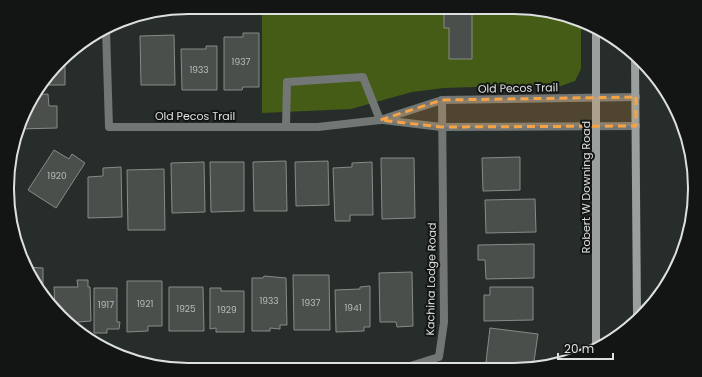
<svg xmlns="http://www.w3.org/2000/svg" width="702" height="377" font-family="Poppins,sans-serif">
<rect width="100%" height="100%" fill="#272d2a"/>
<path fill="#445c15" d="M262,7h263l56,17v45l-6,12 -17,6 -53,-1 -61,2 -32,4 -61,17 -89,4z"/>
<g fill="#4a4f4b" stroke="#878c87">
<path d="M449,7h23v52h-23v-31h-5v-14h5z"/>
<path d="M243,33h16v54h-16l-1,3h-18v-53h19z"/>
<path d="M174,35l1,50h-34l-1,-49z"/>
<path d="M206,46h11v44h-35l-1,-41h25z"/>
<path d="M65,59v26h-25z"/>
<path d="M48,94l1,12h8v22l-38,1 15,-34z"/>
<path d="M54,150l15,9 3,-5 13,9 -29,45 -28,-18z"/>
<path d="M520,157v33l-37,1 -1,-33z"/>
<path d="M381,158h33l1,60 -33,1z"/>
<path d="M286,161l1,50h-33l-1,-49z"/>
<path d="M328,161l1,44 -33,1 -1,-44z"/>
<path d="M204,162l1,50 -33,1 -1,-50z"/>
<path d="M210,162h34v49l-33,1z"/>
<path d="M372,162l1,53h-23v6h-15l-2,-53 19,-1v-4z"/>
<path d="M121,167l1,50 -34,1v-41l15,-1v-8z"/>
<path d="M164,169l1,61h-37l-1,-60z"/>
<path d="M535,199l1,33 -50,1 -1,-33z"/>
<path d="M534,244v34l-48,1 -1,-19h-7v-15z"/>
<path d="M26,267l17,1v26z"/>
<path d="M412,272l1,54 -16,1 -1,-5h-16l-1,-49z"/>
<path d="M293,275h36l1,55h-36z"/>
<path d="M264,276l22,2 1,47h-7v4l-10,-1v3h-18v-53h11z"/>
<path d="M77,280h11v7h2l1,34 -13,1v8l-23,-20 -1,-23h24z"/>
<path d="M127,281h35v45h-14v5l-21,1z"/>
<path d="M370,286v41h-6v4l-28,1 -1,-42 25,-1v-2z"/>
<path d="M169,287h34l1,44h-35z"/>
<path d="M490,287h43v33l-49,1v-26h6z"/>
<path d="M94,288h23v34h3l-1,7h-12v4h-13z"/>
<path d="M210,288h11v3h23v41h-28v-4l-6,1z"/>
<path d="M490,328l48,6 -5,34 -47,-6z"/>
</g>
<g fill="none" stroke-linecap="round" stroke-linejoin="round">
<path stroke="#727675" stroke-width="8" d="M286,127l1,-45 76,-5 17,43"/>
<g stroke="#727675" stroke-width="8">
<path d="M106,29l3,98h209l62,-7 62,-20 194,-3"/>
<path d="M383,120l58,7 195,-1"/>
<path d="M172,368l235,-1 32,-10 5,-35 -2,-222"/>
</g>
<g stroke="#9aa09f" stroke-width="8">
<path d="M596,29v317"/>
<path d="M635,58l2,257"/>
</g>
</g>
<path fill="#f5a345" fill-opacity="0.2" stroke="#f5a345" stroke-width="3" stroke-dasharray="8 5" stroke-linejoin="round" d="M636,97v29l-195,1 -61,-7 62,-20z"/>
<g text-anchor="middle" dominant-baseline="central" stroke-width="4" stroke-linejoin="round" paint-order="stroke">
<g font-size="9" fill="#b8bcba">
<text x="241" y="62">1937</text>
<text x="199" y="70">1933</text>
<text x="57" y="176">1920</text>
<text x="269" y="301">1933</text>
<text x="311" y="303">1937</text>
<text x="145" y="304">1921</text>
<text x="106" y="305">1917</text>
<text x="353" y="308">1941</text>
<text x="186" y="309">1925</text>
<text x="227" y="310">1929</text>
</g>
<g font-size="11" fill="#dde0df" stroke="#121513">
<text transform="translate(518 88) rotate(-1)">Old Pecos Trail</text>
<text x="195" y="116">Old Pecos Trail</text>
<text transform="translate(586 187) rotate(-90)">Robert W Downing Road</text>
<text transform="translate(431 279) rotate(-89)">Kachina Lodge Road</text>
</g>
</g>
<path d="M0 0H702V377H0ZM188 14H514A174 174 0 0 1 688 188V189A174 174 0 0 1 514 363H188A174 174 0 0 1 14 189V188A174 174 0 0 1 188 14Z" fill="#121513" fill-rule="evenodd"/>
<path fill="none" stroke="#dde0df" stroke-width="2" d="M188 14H514A174 174 0 0 1 688 188V189A174 174 0 0 1 514 363H188A174 174 0 0 1 14 189V188A174 174 0 0 1 188 14Z"/>
<path d="M558 353v6h55v-6" fill="none" stroke="#dde0df" stroke-width="2"/>
<text x="564" y="353" font-size="12" fill="#dde0df" stroke="#121513" stroke-width="3" paint-order="stroke">20 m</text>
</svg>
